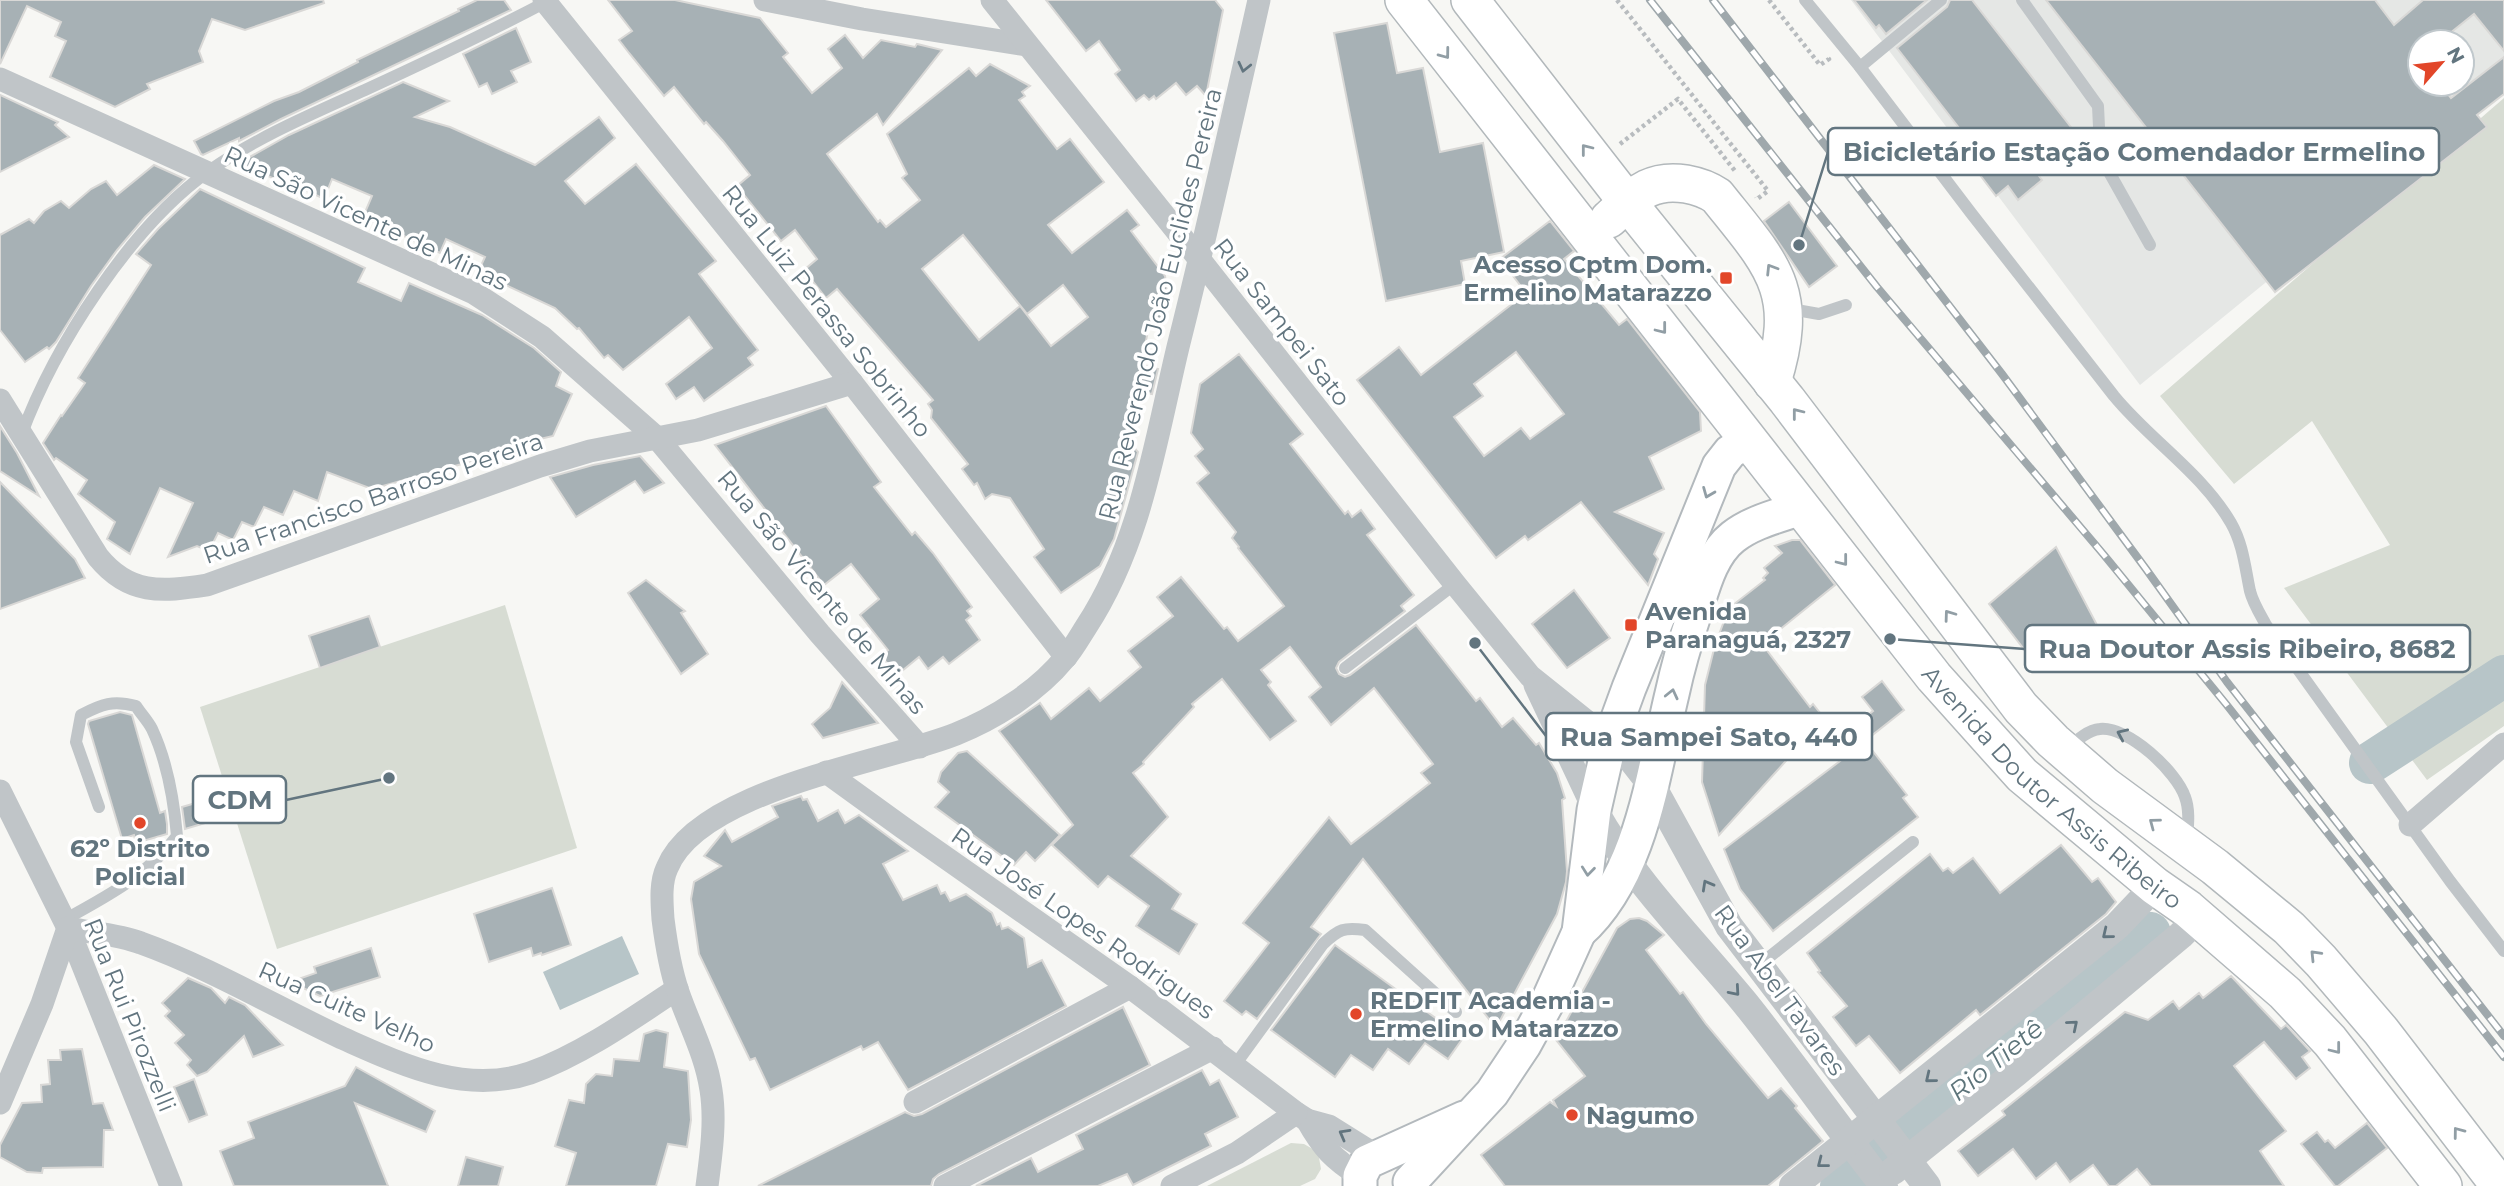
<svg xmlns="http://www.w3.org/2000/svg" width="2504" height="1186" font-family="Montserrat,sans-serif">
<rect width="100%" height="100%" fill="#f7f7f4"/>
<path fill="#e5e7e5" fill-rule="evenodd" d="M1851,0h653v88l-364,297zM2420,42h42v42h-42z"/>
<g fill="#d7dcd3">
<path d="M2504,98v628l-77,54 -143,-192 106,-43 -78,-124 -78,63 -74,-88z"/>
<path d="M505,605l72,243 -300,101 -77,-242z"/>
<path d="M1291,1143l13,1 14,8 3,17 -6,10 -15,7h-93z"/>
</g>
<path fill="#b7c5c8" d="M622,936l17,38 -79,36 -17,-38z"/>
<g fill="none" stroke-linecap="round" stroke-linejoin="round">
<g stroke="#b7c5c8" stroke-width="42">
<path d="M2370,763l134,-87"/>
<path d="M1841,1186l309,-253"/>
</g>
</g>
<g fill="#a7b1b5" stroke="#d9d8d6" stroke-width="2" fill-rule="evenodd">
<path d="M0,0h323l1,3 -79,27 -33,-11 -13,32 4,11 -56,22 3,5 -35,18 -65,-30 16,-36 -11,-5 6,-14 -34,-16 -27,58z"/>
<path d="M477,0h27l7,10 -230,109 -42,22v-3l-36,17 -2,-1 -7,-13 80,-40 25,-9 59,-30 -1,-2 102,-49 -1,-2z"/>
<path d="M608,0h67l85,18 28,35 -5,4 29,36 30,-25 -14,-19 17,-14 18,23 18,-18 34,7 2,-3 25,6 -59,75 -6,-11 -50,40 51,68 2,-2 6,7 34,-27 -18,-22 5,-4 -20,-40 82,-66 7,8 14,-12 40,22 -8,6 3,4 -6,4 38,49 13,-10 34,43 -56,43 24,28 55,-43 12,15 -8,6 34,45 3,20 -3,2 -3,29 -13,-1 -8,39 17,4 -6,25 -16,-3 -11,46 13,15 -24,87 -14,27 -39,27 -27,-36 10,-8 -34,-51 -18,-4 -7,5 -8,-16 -3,2 -12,-16 6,-5 -37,-46 1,-8 -4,-6 5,-4 -96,-111 -11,9 -22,-28 13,-11 -22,-29 -14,11 -44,-55 13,-11 -27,-34 -17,-19 -2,2 -30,-37 -10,9 -35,-43 -10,-13 13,-9zM963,235l64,79 36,-29 25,32 -37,29 -31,-40 -41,34 -57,-71z"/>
<path d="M1046,0h169l8,10 -17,86 -9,-10 -11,9 -10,-12 -20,16 -2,-3 -5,4 -5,-5 -8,6 -21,-27 5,-4 -21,-29 -13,10z"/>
<path d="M1854,0h73l-41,34 -7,-9 -3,3z"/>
<path d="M1950,0h22l102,131 -15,12 2,3 -28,22 9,12 -24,20 -10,-14 -12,10 -35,-46 9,-8 -73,-94 50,-41z"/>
<path d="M2046,0h329l19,25 29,-25h81v51l-30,-37 -35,28h-19v42h20l11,14 53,-41v37l-27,21 10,12 -212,165z"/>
<path d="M1387,23l10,50 26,-5 17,84 43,-9 21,109 -43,9 4,23 -79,17 -52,-268z"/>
<path d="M516,28l15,34 -20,9 6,11 -25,12 -5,-11 -8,4 -16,-33z"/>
<path d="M403,82l46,19 -34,16 35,10 85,38 64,-48 16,21 -50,43 20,23 51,-40 80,97 -17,13 59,76 -10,8 5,7 -49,36 -10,-14 -18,12 -10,-15 46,-36 -23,-31 -66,53 -15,-15 -4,3 -25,-30 -2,1 -22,-21 -77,-36 7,-15 -39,-18 -6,14 -77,-36 9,-21 -40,-17 -8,20 -35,-17 -1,3 -49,-22 50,-28z"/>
<path d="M0,95l58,27 -3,3 14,12 -69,35z"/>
<path d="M154,165l31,14 -40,38 -28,33 -26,36 -35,56 -7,7 -2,-2 -22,15 -25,-32v-95l29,-16 5,4 10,-12 17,-10 8,7 22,-19 15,-8 11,14z"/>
<path d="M200,189l165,79 -7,14 43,19 8,-18 73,32 52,33 27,24 -5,14 16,8 -19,42 -13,3 1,3 -169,47 -45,-17 -9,29 -24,-10 -11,24 -19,-8 -10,20 -12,-5 -9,18 -15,-7 -9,18 -12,-5 -29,11 25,-54 -33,-15 -30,66 -23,-15 8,-17 -37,-28 9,-14 -31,-22 -2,2 -11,-17 18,-28 1,1 23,-33 -7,-5 73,-113 -15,-11 22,-25z"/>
<path d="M1789,202l48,64 -28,21 -45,-66z"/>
<path d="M1550,221l24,30 -10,8 55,66 8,-6 73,93 1,19 -52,26 15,32 -49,23 49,21 -10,21 4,5 -10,26 -67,-83 -53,38 -3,-4 -29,22 -139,-178 42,-33 22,28 105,-82 -26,-34zM1516,352l48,62 -34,25 -9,-11 -37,28 -30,-39 29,-21 -9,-12z"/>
<path d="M1239,354l64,80 -13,10 55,70 3,-3 4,6 9,-7 14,19 -8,6 47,60 -13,11 4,5 -66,51 -3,6 3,6 6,3 5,-2 66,-50 60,76 4,-3 22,29 11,-9 23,27 3,-2 18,30 8,25 -3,2 5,71 -1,11 -9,32 -61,114 -133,-169 -52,68 10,7 -64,85 -11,-8 -4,4 -18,-14 45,-58 -26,-20 86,-106 22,27 79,-61 -9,-10 12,-9 -59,-76 -43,37 -22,-28 12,-10 -31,-40 -29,23 10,12 -3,3 28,36 -26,19 -48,-61 -30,25 2,3 -51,55 1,2 -11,9 35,44 -37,39 50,38 -9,15 25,15 -18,30 -43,-28 13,-20 -41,-30 -10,11 -46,-42 21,-20 -74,-94 41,-28 11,16 38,-31 11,13 41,-34 -13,-16 45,-35 -16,-19 24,-20 43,52 3,-2 11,14 46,-35 -46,-58 1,-1 -7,-9 4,-6 -39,-49 12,-10 -14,-17 8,-7 -12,-16 9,-49z"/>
<path d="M826,406l55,76 -7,5 38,48 3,-3 18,21 39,54 -5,4 4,5 -5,4 14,20 -31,24 -6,-7 -15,12 -9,-12 -22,18 -16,-19 7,-6 -28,-35 19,-16 -28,-35 -27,21 -109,-140z"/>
<path d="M0,426l17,27 22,43 -39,-25z"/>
<path d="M640,456l24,27 -20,10 -9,-12 -59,36 -26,-40 43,-12z"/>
<path d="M0,482l75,77 10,19 -85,31z"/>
<path d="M1792,540h8l35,45 -73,59 48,63 3,-3 15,19 -25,19 -84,93 -17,-53 3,-97 10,-40 14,-37 36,-28 -2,-2 5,-5 -4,-5 18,-15 -7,-7z"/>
<path d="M2056,547l42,80 -17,14 -12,-15 -39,31 -41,-53z"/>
<path d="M646,580l39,31 -4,2 27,41 -27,20 -53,-81z"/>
<path d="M1574,590l36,48 -43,30 -35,-44z"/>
<path d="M369,616l11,31 -60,21 -11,-32z"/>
<path d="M1882,681l22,29 -39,31 42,54 -4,3 15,19 -145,114 -33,-42 -16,-40 120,-91 -11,-16 40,-31 -11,-14z"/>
<path d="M842,682l36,41 -55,15 -11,-14 18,-16z"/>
<path d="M120,712l12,3 28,98 5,-2 2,13v10l-31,9 -2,-8 -12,4 -34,-115 1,-3z"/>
<path d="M967,751l93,84 -25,26 -9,-9 -12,13 -79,-58 14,-15 -11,-10 3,-10 17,-19z"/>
<path d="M801,796l2,4 4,-1 11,22 20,-11 7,13 14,-8 49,36 -25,13 20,36 34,-15 4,9 4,-2 5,9 16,-7 26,19 5,12 3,-2 2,6 6,-2 16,11 4,29 14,-7 24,46 -158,84 -30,-48 -15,8 -2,-4 -91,44 -15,-32 -5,2 -51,-106 -8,-55 3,-17 27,-16 -17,-10 21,-26 7,12 46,-25 -6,-11z"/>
<path d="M199,802l6,21 -20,6 -3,-22z"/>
<path d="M2061,845l31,37 6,-4 18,24 -10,12 -126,101 -4,-5 -76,63 -31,-37 -13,10 -23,-29 14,-11 -29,-34 2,-1 -13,-18 123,-99 13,17 5,-3 5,5 20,-15 27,35z"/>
<path d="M552,888l19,57 -29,10 -1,-2 -8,3 -2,-8 -42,14 -15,-48z"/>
<path d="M1639,918l8,3 17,14 -18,15 34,44 3,-2 23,32 62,74 13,-10 16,18 -2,2 28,33 -55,45h-263l-24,-31 69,-53 6,4 -3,-6 32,-24 -29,-36 61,-112 13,-9z"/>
<path d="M1335,945l128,93 -15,21 -23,-16 -16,21 -21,-15 -15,21 -22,-15 -16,22 -64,-47z"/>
<path d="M371,948l9,29 -60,19 -30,-14 26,-9 -2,-6z"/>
<path d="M2231,976l50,53 5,-4 24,26 -8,6 8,11 -14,11 -32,-37 -30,24 52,65 -26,20 24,35h-133l-14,-17 -21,17h-7l-16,-21 -23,17 -14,-19 -20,16 -23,-30 -35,27 -20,-25 47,-36 -3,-4 123,-99 23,8 25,-19 6,8 20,-16 4,5z"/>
<path d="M188,978l23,10 14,15 4,-6 16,8 38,40 -30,12 -9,-21 -37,36 -10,4 -10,-11 4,-5 -16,-17 9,-8 -19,-19 5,-5 -8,-8z"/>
<path d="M1123,1007l27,58 -211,109 -6,5 -2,7h-173l147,-74 9,4 8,-2z"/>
<path d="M656,1030l12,3 -4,34 24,4 3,49 -4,27 -19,-3 -12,42h-90l10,-33 -21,-7 14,-46 15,3 2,-19 10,-10 16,2 2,-17 25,2 5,-27z"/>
<path d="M82,1049l11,55 10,-1 10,27h-9l-1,37 -60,1 -1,5 -15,-1 -27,-15v-12l22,-42 20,-1 -1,-17 9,-1 -2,-24h13l-1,-10z"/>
<path d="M356,1067l79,44 -9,21 -71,-29 33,83h-154l-14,-35 34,-13 -6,-16 97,-36z"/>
<path d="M1202,1070l8,15 9,-5 19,37 -33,17 6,12 -78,39 -6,-11 -29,12h-122l55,-28 7,14 45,-23 -7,-14z"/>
<path d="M194,1079l13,36 -18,7 -15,-35z"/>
<path d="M2367,1123l20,25 -49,38h-3l-34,-42 16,-12 8,10 3,-2 7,8z"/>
<path d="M466,1157l37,10 -5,19h-40z"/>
</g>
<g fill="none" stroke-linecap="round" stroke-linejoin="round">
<g stroke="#b3b9bd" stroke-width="37">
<g id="secondary">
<path d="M1579,932c63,-56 74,-160 93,-238 6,-28 14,-55 23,-82 8,-25 16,-58 38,-75 19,-15 45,-21 68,-29"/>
<path d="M1410,1182l82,-89 32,-48 23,-42 32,-71 15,-122 16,-70 19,-52 90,-222 11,-14 18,-12"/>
<path d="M1360,1186v-10l7,-14 97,-44"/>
</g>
</g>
<g stroke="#b2b8bb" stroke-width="40">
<g id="primary">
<path id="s1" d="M1404,0l530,677 88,98 133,111 33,23 97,84 45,48 113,145"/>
<path d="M1470,0l158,203 159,197 234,308 32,33 52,45 110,81 74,61 32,33 60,70 119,155"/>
<path d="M1609,219c26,-23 40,-41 77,-35 11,2 21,5 31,12 55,69 84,94 55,186"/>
</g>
</g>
<g stroke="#b8bcbf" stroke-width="4.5" stroke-dasharray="3.5 3.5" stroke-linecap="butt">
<path d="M1617,0l151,191 -11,8 -1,-2"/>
<path d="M1769,0l51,65 9,-6 -3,-3"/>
<path d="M1620,144l58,-45 57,72"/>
</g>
<g stroke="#c0c5c8" stroke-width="12">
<path d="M1805,0l55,67 111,146 143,183c36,44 88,77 117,127 12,21 14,44 19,68 3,12 10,23 16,34l184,256 54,70"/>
<path d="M2022,0l76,106 2,42 4,15 46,82"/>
<path d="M1860,67l81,-67"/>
<path d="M1785,308l34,6 27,-9"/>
<path d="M21,436c33,-90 110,-210 188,-265 48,-34 103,-57 156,-81 61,-28 122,-57 181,-88"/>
<path d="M1345,668l110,-84"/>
<path d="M2068,748c9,-8 20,-18 32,-19 28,-3 77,43 85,68 5,13 3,29 2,43"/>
<path d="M64,920c42,-23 84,-45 113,-84 -3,-35 -10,-75 -25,-107 -4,-8 -11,-15 -16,-23 -23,-6 -34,-2 -55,9l-5,27 23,65"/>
<path d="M1758,966l155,-124"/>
<path d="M1235,1065l88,-121c16,-15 21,-17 42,-14l91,82"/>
</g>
<g stroke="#c0c5c8" stroke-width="23">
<path d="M544,0l308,383 214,274"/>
<path d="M765,0l97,19 165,26"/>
<path d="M992,0l208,260 255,324 75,92 80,64"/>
<path d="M0,79l474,214 68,44 115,101 163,196 100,113"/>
<path d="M0,400l98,157c31,38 63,35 109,28l333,-119 50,-15 108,-21 154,-47"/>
<path d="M1535,685l59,125"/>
<path d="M826,772l76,55 228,160 166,126 11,7 22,6 48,30"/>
<path d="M0,791l68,137 103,258"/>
<path d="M2410,825l94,-81"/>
<path d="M915,1102l215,-115"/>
<path d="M0,1103l42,-99 26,-76c23,5 50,6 73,15 67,24 135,64 201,95 59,26 122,57 188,35 51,-18 102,-54 147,-84"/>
<path d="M1307,1120c15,27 26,39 53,56"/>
<path d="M707,1186c4,-31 9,-65 4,-96 -5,-35 -22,-66 -33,-98 -8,-24 -12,-49 -15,-73 -1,-16 -3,-36 4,-51 32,-79 217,-105 289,-134 40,-16 82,-43 109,-76 8,-9 14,-20 21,-31 55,-84 69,-184 92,-280 29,-115 55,-231 81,-347"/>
<path d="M945,1186l268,-138"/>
<path d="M1172,1186l65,-33 59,-40"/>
</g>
<g stroke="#c0c5c8" stroke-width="28">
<path d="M1610,740l23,21 18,23 78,142 198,260"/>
<path d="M1594,810c40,72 99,130 151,193 48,60 92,123 139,183"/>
<path d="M1893,1171l124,-99 164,-137 17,-17"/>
<path d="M1793,1186l324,-260 38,-40"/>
</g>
<use href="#secondary" stroke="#fff" stroke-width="33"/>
<use href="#primary" stroke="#fff" stroke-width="37"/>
<g stroke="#9fa8ac" stroke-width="8">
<g id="rail">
<path d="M1650,0l227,287 227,268 122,149 278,353"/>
<path d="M1713,0l289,374 144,195 81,113 277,354"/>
</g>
</g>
<use href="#rail" stroke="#fff" stroke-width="5" stroke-dasharray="16" stroke-linecap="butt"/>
</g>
<defs><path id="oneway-chevron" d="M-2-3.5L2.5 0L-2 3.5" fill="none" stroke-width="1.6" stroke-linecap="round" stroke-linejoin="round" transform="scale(1.75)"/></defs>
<g stroke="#919ea5">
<use href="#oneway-chevron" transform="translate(1445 54) rotate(53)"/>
<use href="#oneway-chevron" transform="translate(1586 149) rotate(-128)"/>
<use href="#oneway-chevron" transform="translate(1771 269) rotate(-122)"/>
<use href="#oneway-chevron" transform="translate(1662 329) rotate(52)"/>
<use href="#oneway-chevron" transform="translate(1797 413) rotate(-128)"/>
<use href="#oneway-chevron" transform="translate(1708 493) rotate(112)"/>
<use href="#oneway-chevron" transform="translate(1843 561) rotate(52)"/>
<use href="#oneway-chevron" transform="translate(1949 615) rotate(-126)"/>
<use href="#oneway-chevron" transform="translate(1672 694) rotate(-77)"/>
<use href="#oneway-chevron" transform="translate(2154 823) rotate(-143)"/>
<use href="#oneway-chevron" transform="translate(1588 871) rotate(96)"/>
<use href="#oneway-chevron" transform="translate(2315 955) rotate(-134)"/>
<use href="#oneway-chevron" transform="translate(2336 1049) rotate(52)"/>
<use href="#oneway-chevron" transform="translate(2458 1132) rotate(-127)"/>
</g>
<g stroke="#62757f">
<use href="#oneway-chevron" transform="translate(1244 67) rotate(103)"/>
<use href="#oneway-chevron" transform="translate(2122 734) rotate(-156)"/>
<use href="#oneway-chevron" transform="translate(1707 885) rotate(-119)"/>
<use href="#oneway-chevron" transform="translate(2107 934) rotate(141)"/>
<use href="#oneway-chevron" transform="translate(1735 991) rotate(49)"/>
<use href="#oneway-chevron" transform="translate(2073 1025) rotate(-40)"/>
<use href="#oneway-chevron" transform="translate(1930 1078) rotate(141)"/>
<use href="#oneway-chevron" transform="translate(1344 1134) rotate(-151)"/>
<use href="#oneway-chevron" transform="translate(1822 1163) rotate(142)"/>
</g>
<g fill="#e24629" stroke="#fff" stroke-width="2.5">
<rect x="1719" y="271" width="14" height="14" rx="3.5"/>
<rect x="1624" y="618" width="14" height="14" rx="3.5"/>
<circle cx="140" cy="823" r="7"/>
<circle cx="1356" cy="1014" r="7"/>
<circle cx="1572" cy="1115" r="7"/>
</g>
<g text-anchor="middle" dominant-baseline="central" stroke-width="7" stroke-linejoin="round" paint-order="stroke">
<g font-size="24" fill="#62757f" stroke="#fff">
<text transform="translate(366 218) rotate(25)">Rua São Vicente de Minas</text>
<text transform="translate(1160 304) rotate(-76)">Rua Reverendo João Euclides Pereira</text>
<text transform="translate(827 311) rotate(51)">Rua Luiz Perassa Sobrinho</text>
<text transform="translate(1282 322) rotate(52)">Rua Sampei Sato</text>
<text transform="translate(373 498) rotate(-19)">Rua Francisco Barroso Pereira</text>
<text transform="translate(822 592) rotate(50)">Rua São Vicente de Minas</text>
<text stroke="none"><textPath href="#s1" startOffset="1022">Avenida Doutor Assis Ribeiro</textPath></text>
<text transform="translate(1083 923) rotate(35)">Rua José Lopes Rodrigues</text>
<text transform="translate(1780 990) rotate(54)">Rua Abel Tavares</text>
<text transform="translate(347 1007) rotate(24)">Rua Cuite Velho</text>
<text transform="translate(130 1015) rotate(68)">Rua Rui Pirozzelli</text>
</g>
<g font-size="24" font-weight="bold" fill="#62757f" stroke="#fff" text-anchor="start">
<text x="1712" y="264" text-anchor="end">Acesso Cptm Dom.<tspan x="1712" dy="28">Ermelino Matarazzo</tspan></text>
<text x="1645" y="611">Avenida<tspan x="1645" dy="28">Paranaguá, 2327</tspan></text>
<text x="140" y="848" text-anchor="middle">62º Distrito<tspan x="140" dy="28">Policial</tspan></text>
<text x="1370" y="1000">REDFIT Academia -<tspan x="1370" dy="28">Ermelino Matarazzo</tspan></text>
<text x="1586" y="1115">Nagumo</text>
</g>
<g font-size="26" font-style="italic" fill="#5d747a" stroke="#fff">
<text transform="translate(1996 1060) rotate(-39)">Rio Tietê</text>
</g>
</g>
<path fill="none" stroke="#62757f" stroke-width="2.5" d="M1799 245L1828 152M1890 639L2025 649M1475 643L1546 736M389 778L286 800"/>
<g fill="#62757f" stroke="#fff" stroke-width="2.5">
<circle cx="1799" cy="245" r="7"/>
<circle cx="1890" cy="639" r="7"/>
<circle cx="1475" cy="643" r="7"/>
<circle cx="389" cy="778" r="7"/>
</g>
<g fill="#fff" stroke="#62757f" stroke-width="2.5">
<rect x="1828" y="128" width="611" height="47" rx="7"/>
<rect x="2025" y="625" width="445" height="47" rx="7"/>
<rect x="1546" y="713" width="326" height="47" rx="7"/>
<rect x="193" y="776" width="93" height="47" rx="7"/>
</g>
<g font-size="26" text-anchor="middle" font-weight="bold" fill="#62757f">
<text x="2134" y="161">Bicicletário Estação Comendador Ermelino</text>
<text x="2247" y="658">Rua Doutor Assis Ribeiro, 8682</text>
<text x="1709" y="746">Rua Sampei Sato, 440</text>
<text x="240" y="809">CDM</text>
</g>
<g transform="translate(2441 63) rotate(62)"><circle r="33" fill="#ffffff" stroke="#c0c8cc" stroke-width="2"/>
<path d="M0-5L12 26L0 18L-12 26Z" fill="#e24629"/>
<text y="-10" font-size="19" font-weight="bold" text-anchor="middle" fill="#62757f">N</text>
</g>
</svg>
